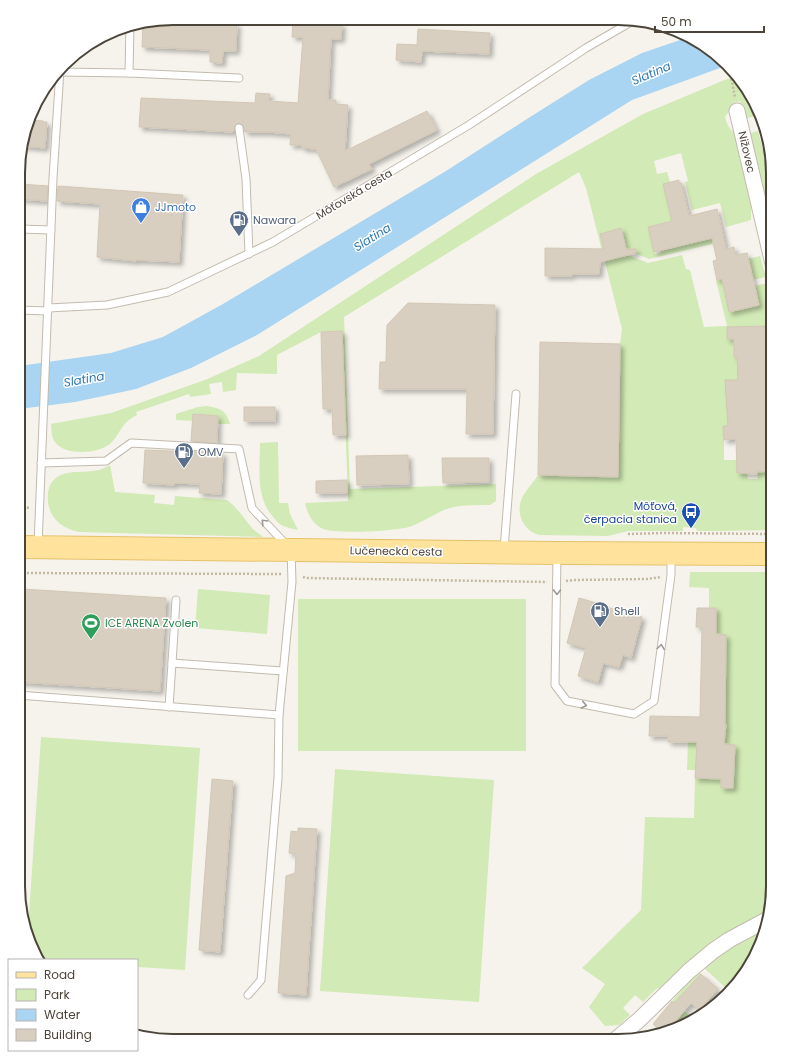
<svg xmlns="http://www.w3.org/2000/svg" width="791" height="1059" font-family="Poppins,sans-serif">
<defs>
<filter id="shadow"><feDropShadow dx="3.5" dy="3.5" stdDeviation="2" flood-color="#0004"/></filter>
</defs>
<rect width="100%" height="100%" fill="#f6f3ec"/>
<g fill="#d2eab5" fill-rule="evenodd">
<path d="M735,77l22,27 2,11 -15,4 -4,-18 -7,2c-1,7 -5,9 -8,14 2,8 4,12 11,17l15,62v24l-25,7 -6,-24 -28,7 -7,-28 3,-1 -7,-28 -27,8 3,13 10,-2 14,46 -33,9 7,27 6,-1v-2l56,-14v2l7,-2 1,4 -76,18 -22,-9 -6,-22 -20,6 6,26 21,-5 20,8 34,-8 4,14 4,1 14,57 23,-1 -11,-46 6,-1 8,33 29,-7 -4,-19 12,-3 6,23v53l-36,1 1,12 35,32 -49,36v20h13v12h10l1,7h10l-1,-7 16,-1v59l-55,1h-21l-1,-3 -13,-1v4h-55l-20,5 -68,-1c-16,-3 -25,-22 -18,-37 4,-8 11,-15 16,-23l80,1 2,-132 2,-15 -36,-141 -7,-16 -235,145 6,172 146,-5v17l-6,4c-12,0 -25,0 -36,2 -16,3 -31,16 -45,20 -15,4 -75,8 -88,1 -10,-6 -14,-16 -16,-25l43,-2 -6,-170 -21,1 -44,23v19l-40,-1 -1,17 -13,2 -1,-10 -13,2 2,10 -21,3 -1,-3 -53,18 1,3c-17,8 -16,19 -27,29 -13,10 -45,12 -55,-2 -4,-5 -3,-11 -4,-18l60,-11 94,-33 54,-24 277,-182 107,-60 84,-35zM771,326l1,31 -31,-18h-14v-12z"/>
<path d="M758,131l13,50h2v29l-7,2 -19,-78z"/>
<path d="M760,256l6,21 -19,4 -2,-8 6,-1 -2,-13z"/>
<path d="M207,406c13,2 19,4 23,18h-12v-8l-25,-2v7l-17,-1v-6l22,-7z"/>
<path d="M278,442l1,61h9l2,11 8,16c-5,-1 -10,-2 -15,-4 -4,-2 -7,-5 -9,-8 -19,-20 -14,-50 -14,-75z"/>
<path d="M110,465l5,27 40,3 -1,8 20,2 1,-9 52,4c11,8 17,19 26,29 3,3 7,5 10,8l-184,-5c-20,-4 -33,-17 -31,-39 1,-8 4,-13 11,-17 15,-8 35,0 51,-11z"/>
<path d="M690,572h83v324l-4,18 -103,72 -10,3 -13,13 -8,-7 -12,13 7,7 -11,10 -14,1 -16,-19 16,-23 -23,-16 59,-58 4,-93 49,1 1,-40h14l1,-34h-13l-1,26h-9l1,-28 38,-16v-2l-2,-1v-17h1l1,-71 -12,-1 1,-6 1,-1v-18l-7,-1v-20l-20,-1z"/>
<path d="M198,589l72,6 -3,39 -72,-6z"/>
<rect x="298" y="599" width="228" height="152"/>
<path d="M41,737l159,11 -15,222 -48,-3v-7h-99l-4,-5 -6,-26z"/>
<path d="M335,769l159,11 -15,222 -159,-11z"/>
<path d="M767,923l-2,13 -18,36 -27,30 -9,6 17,-18 -25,-23 4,-7z"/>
<path d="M698,971l3,3 -19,21 9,8 -7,8 11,8 -8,6 -18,4 15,-18 -12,-10z"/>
</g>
<path fill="#a9d4f2" d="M689,37l23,13 14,17 -6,1 -88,32 -375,235 -66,33 -55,21 -61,13 -56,7v-43l92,-13 52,-16 60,-33 223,-133 84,-54 59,-37 53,-27z"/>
<g fill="#d8cfc1" stroke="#d3c7b4" filter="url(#shadow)">
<path d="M160,20l77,4 -1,27h-13l-1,12 -12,-1v-12l-68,-3 1,-24z"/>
<path d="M293,22l49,2 -1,15h-10l-3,61h8v4l12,1 -3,46 82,-40 10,19 -68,34 3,5 -38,18 -18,-38 -14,-1v-3h-12l1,-11 -23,-2h-23l-2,-7 -4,-2 -4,3 -1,5h-1v1l-94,-5 2,-29 114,5 1,-10 14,1 -1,7 29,2 5,-66h-11z"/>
<path d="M418,29l72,4 -1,21 -67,-3 -1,11 -25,-2 1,-16 20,1z"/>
<path d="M31,120l12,1v1h4l-2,26 -23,-2z"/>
<path d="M679,180v3h2l8,33 28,-7 9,40 8,-2 2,8 11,-2 12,52 -30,7 -7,-33 -5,1 -4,-19 4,-1 -5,-22 -58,14 -6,-25 24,-6 -9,-37z"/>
<path d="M19,184l29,2 -1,15 -28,-2z"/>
<path d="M58,186l125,9 -4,67 -43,-2v1l-39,-4 3,-53 -43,-3z"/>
<path d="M621,228l5,21h10v4l-36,9 -1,12h-28l1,2h-27v-28l59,1 -4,-15z"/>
<path d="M408,303l87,2 -2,129h-27l1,-45h-88l1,-27h6l1,-37z"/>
<path d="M771,326l2,58v87l-16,1v2l-20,-1 -1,-34 -12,1 -1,-14h5l-3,-46h13l-1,-23h-3v-18h-7v-12z"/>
<path d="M342,331l4,104h-13l-1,-26h-9l-2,-77z"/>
<path d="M540,342l80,2 -2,133 -80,-2z"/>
<rect x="244" y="407" width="31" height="14"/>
<path d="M193,414l25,2 -1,27 -26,-2z"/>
<path d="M145,450l78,3 -2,41 -22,-1 1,-9 -26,-1v2l-31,-2z"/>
<path d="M408,455l1,29 -52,1 -1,-29z"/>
<path d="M442,458h47v24l-46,1z"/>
<path d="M347,480v13h-31v-12z"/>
<path d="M22,589l144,9 -6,93 -142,-9 1,-86h3z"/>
<path d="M579,598l21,6 -1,1 43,12 -11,41 -8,-3 -4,12 -16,-4 -5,19 -20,-6 8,-28 -19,-5z"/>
<path d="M697,608h19v26l10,1 -1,89h1l-2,20 11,1 -2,43h-12v-9l-26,-1 2,-36h-29v-6h-19l1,-20 50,1 2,-90h-6z"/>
<path d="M212,779l21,2 -13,171 -21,-2z"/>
<path d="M298,828l19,1 -11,166 -28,-2 8,-117 9,-3 1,-19 -7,-1 2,-22 7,1z"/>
<path d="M701,974l17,15 -19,21 -8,-7 -22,26 -8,2 -8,-7 19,-23 2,2z"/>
</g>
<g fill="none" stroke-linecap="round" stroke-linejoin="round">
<g stroke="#c2bbae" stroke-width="9">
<g id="service">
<path d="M60,72l69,1 110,5"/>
<path d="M129,73l1,-48"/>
<path d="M239,128l7,51 3,75"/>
<path d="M19,229l32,1"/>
<path d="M48,308l59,-3 61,-13 105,-50 196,-117 117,-77 50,-29"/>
<path d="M19,310l29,1"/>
<path d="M41,463l65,-2 25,-18 108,6 13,59 39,42 1,32 -13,133 -1,63 -17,202 -13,15"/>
<path d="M38,545l15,-367 7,-108"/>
<path d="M504,550l12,-156"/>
<path d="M557,555l-2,130 12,16 67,13 20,-13 17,-126v-19"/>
<path d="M172,663l4,-63"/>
<path d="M18,695l261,20"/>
<path d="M169,707l3,-44 111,8"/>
</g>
</g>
<g stroke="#c2bbae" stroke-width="17">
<g id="minor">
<path d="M737,111l36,153"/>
<path d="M614,1041l25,-21 50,-49 24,-20 16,-11 39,-21"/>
</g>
</g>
<g stroke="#e6c16a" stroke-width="24">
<path id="primary" d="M19,547l538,6 216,1"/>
</g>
<g stroke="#c4b79f" stroke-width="2.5" stroke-dasharray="2 2" stroke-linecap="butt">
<path d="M730,71l5,27"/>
<path d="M19,324l6,-3"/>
<path d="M19,506l10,2"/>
<path d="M628,534l36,-1 109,1"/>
<path d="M19,573l263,1"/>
<path d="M303,577l3,1 241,4"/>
<path d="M566,581l7,-1 74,-1 14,-2"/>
</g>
<use href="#service" stroke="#fff" stroke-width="7"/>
<use href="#minor" stroke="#fff" stroke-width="15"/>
<use href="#primary" stroke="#ffe39c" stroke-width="22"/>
</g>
<defs><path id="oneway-chevron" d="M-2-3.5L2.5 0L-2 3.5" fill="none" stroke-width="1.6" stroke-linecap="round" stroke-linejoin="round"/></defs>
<g stroke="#9c9892">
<use href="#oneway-chevron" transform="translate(264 522) rotate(-134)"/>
<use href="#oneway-chevron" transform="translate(557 592) rotate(91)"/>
<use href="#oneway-chevron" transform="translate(661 647) rotate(-82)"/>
<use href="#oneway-chevron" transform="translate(584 705) rotate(11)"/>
</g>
<defs>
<g id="shop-pin" transform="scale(1)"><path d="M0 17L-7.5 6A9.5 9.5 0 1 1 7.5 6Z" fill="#3f7fe0" stroke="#fff"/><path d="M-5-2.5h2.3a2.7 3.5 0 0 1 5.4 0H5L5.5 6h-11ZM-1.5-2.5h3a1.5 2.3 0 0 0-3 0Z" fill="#fff"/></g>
<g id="fuel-pin" transform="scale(1)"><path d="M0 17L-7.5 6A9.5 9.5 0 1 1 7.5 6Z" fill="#5c6f8a" stroke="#fff"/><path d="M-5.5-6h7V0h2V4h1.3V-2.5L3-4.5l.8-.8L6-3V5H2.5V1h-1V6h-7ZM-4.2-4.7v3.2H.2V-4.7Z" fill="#fff"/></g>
<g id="bus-pin" transform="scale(1)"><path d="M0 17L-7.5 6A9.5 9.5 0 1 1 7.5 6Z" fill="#1a4fb4" stroke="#fff"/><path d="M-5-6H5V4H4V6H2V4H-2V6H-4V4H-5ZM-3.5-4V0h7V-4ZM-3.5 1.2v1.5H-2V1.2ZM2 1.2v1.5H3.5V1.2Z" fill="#fff"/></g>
<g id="stadium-pin" transform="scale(1)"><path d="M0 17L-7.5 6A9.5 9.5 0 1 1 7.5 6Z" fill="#2e9e5b" stroke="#fff"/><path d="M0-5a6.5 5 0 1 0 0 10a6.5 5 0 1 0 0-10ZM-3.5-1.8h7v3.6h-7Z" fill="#fff"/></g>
</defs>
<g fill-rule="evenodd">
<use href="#shop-pin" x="141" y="207"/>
<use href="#fuel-pin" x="239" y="220"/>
<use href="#fuel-pin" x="184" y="452"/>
<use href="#bus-pin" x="691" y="512"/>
<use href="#fuel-pin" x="600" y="611"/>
<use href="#stadium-pin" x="91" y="623"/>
</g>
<g text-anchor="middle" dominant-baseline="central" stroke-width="3" stroke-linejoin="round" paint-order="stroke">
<g font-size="11" fill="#4b4439" stroke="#fff">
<text transform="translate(747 152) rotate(77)">Nižovec</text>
<text transform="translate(354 194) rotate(-31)">Môťovská cesta</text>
<text transform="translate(396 551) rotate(1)">Lučenecká cesta</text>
</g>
<g font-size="11" fill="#366cbe" stroke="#fff" text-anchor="start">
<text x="155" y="207">JJmoto</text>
</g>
<g font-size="11" fill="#4e5e75" stroke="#fff" text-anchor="start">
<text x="253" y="220">Nawara</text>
<text x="198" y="452">OMV</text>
<text x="614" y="611">Shell</text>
</g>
<g font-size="11" fill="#164399" stroke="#fff" text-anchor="end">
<text x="677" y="506">Môťová,<tspan x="677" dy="13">čerpacia stanica</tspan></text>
</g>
<g font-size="11" fill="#27864d" stroke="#fff" text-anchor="start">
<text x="105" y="623">ICE ARENA Zvolen</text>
</g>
<g font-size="12" font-style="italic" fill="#2e7ab2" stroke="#fff">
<text transform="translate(651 73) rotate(-23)">Slatina</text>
<text transform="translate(372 237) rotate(-32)">Slatina</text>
<text transform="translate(84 379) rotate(-10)">Slatina</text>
</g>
</g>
<path d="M0 0H791V1059H0ZM173 25H618A148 148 0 0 1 766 173V886A148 148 0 0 1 618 1034H173A148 148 0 0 1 25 886V173A148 148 0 0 1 173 25Z" fill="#fff" fill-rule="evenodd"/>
<path fill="none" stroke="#4b4439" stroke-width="2" d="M173 25H618A148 148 0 0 1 766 173V886A148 148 0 0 1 618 1034H173A148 148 0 0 1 25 886V173A148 148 0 0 1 173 25Z"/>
<rect x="8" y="959" width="130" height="92" fill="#ffffff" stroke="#b7b4b0"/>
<rect x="16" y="972" width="20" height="6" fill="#ffe39c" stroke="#b7b4b0"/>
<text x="44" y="979" font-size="12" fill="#4b4439">Road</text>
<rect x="16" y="989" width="20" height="12" fill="#d2eab5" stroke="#b7b4b0"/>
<text x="44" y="999" font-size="12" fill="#4b4439">Park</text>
<rect x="16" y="1009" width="20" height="12" fill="#a9d4f2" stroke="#b7b4b0"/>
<text x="44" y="1019" font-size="12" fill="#4b4439">Water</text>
<rect x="16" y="1029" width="20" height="12" fill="#d8cfc1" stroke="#b7b4b0"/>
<text x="44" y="1039" font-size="12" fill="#4b4439">Building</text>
<path d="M655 26v6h109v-6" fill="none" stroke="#4b4439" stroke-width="2"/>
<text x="661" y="26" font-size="12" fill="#4b4439" stroke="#ffffff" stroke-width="3" paint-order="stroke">50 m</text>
</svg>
